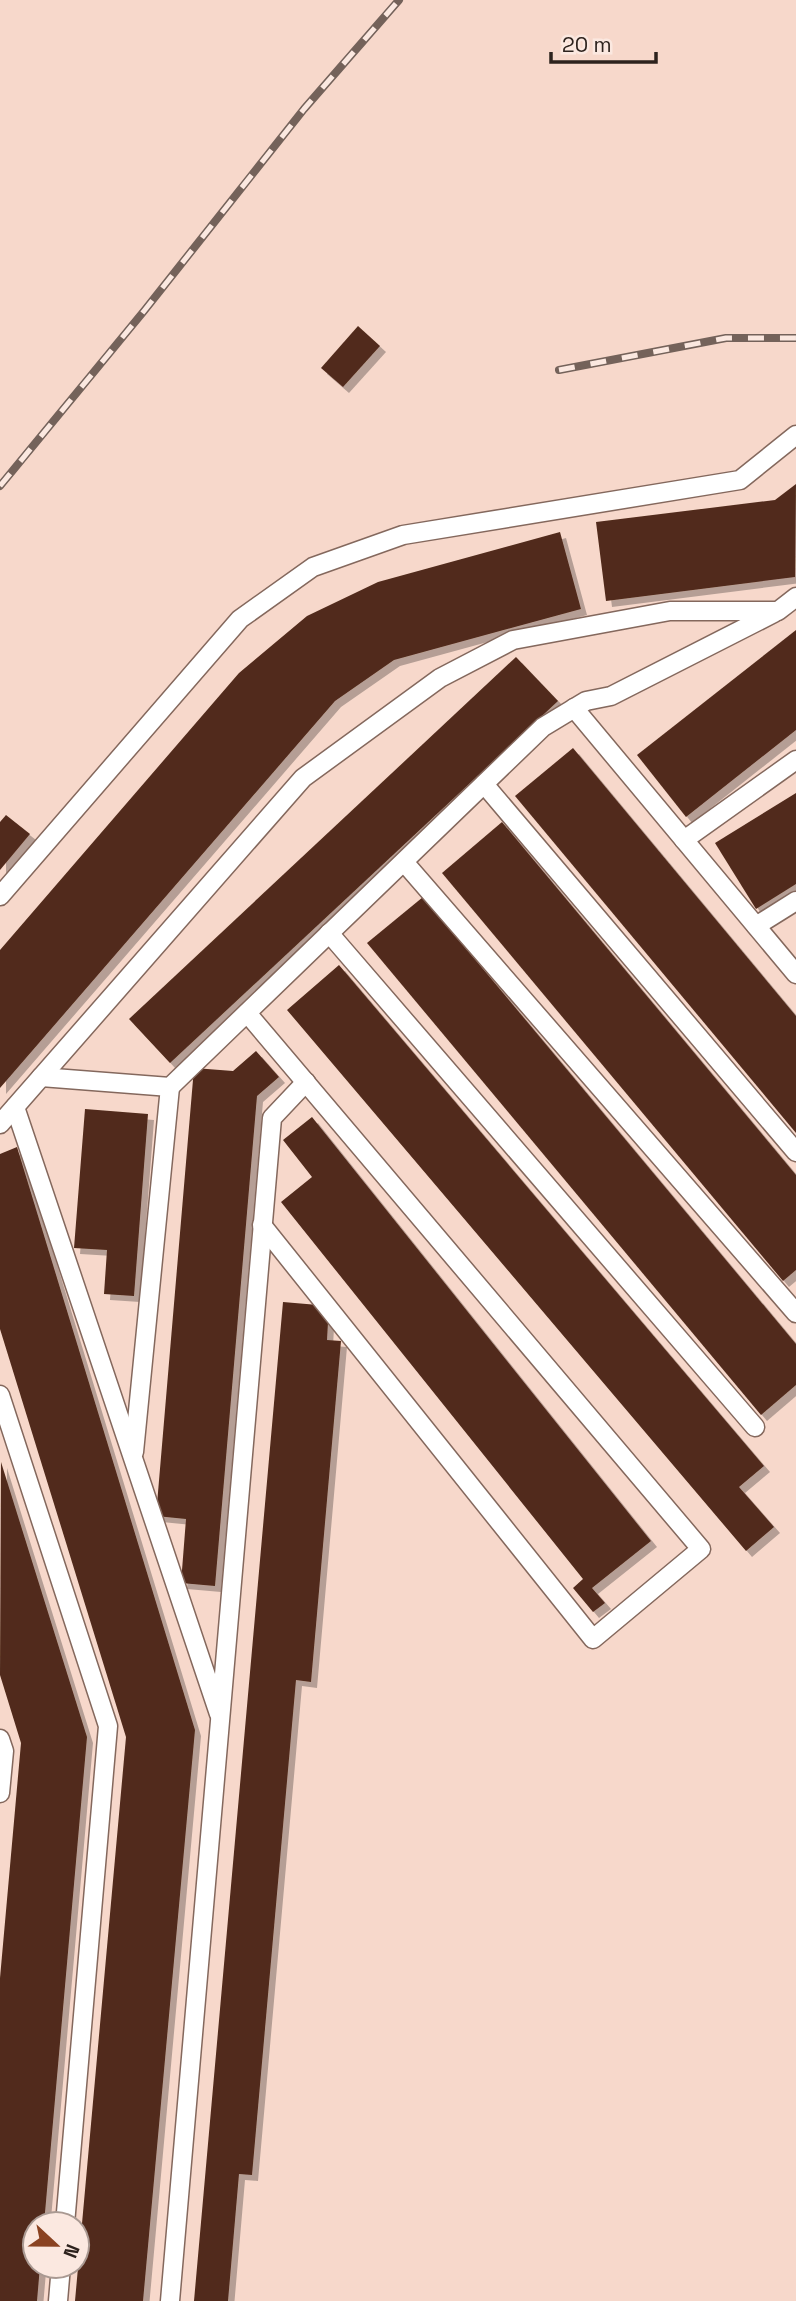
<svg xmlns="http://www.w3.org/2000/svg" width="796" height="2301" font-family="'Space Grotesk',sans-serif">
<defs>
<filter id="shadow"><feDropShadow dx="6" dy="6" stdDeviation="0" flood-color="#0004"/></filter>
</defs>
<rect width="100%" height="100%" fill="#f7d8cb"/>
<g fill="#512b1b" filter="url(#shadow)">
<path d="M358,326l22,20 -37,41 -22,-19z"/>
<path d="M796,484l-1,93 -189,24 -10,-79 179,-22z"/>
<path d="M560,532l21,77 -187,51 -59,41 -335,387v-138l239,-277 68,-57 71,-34z"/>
<path d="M796,630v100l-110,87 -49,-62z"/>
<path d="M516,657l42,44 -388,362 -41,-44z"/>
<path d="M573,748l223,268v117l-281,-337z"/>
<path d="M796,793v91l-40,25 -41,-66z"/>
<path d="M6,815l24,19 -30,36v-48z"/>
<path d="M502,822l294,353v95l-13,11 -341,-408z"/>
<path d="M423,897l373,447v41l-35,30 -394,-472z"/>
<path d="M339,965l425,501 -25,21 35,40 -28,24 -459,-541z"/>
<path d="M256,1051l23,26 -22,19 -42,490 -34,-3 5,-64 -30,-3 38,-448 39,3z"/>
<path d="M85,1109l63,5 -14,182 -30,-2 3,-44 -33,-2z"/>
<path d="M312,1117l339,424 -59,47 13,15 -12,9 -20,-24 10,-9 -302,-377 31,-25 -29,-37z"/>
<path d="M17,1147l178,583 -52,571h-68l51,-564 -126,-408v-175z"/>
<path d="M283,1302l35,3 10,17 -1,18 14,1 -30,341 -15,-2 -44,495 -13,-1 -11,127h-34z"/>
<path d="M1,1462l86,275 -43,487h-9v42h5l-3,35h-37v-323l21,-235 -21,-68z"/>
</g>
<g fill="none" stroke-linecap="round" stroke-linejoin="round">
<g stroke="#84685d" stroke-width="21">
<g id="service">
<path d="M574,708l222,266"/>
<path d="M484,784l312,368"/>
<path d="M684,840l112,-80"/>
<path d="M404,862l392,451"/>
<path d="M0,896l240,-277 73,-52 90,-32 337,-55 56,-45"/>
<path d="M756,926l40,-25"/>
<path d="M329,933l426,494"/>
<path d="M247,1013l454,536 -108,90 -331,-414"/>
<path d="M41,1077l129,10 373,-360 43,-26 25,-5 163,-83"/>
<path d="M15,1107l204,607"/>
<path d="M0,1124l303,-346 137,-100 73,-38 157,-29h108l18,-14"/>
<path d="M0,1395l108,331 -43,498"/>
<path d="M134,1452l36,-365"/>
<path d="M0,1739l4,12 -4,42"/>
<path d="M58,2301l3,-35"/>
<path d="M170,2301l102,-1183 34,-36"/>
</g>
</g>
<use href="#service" stroke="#fff" stroke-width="18"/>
<g stroke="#74625a" stroke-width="8">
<g id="rail">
<path d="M559,370l167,-32h70"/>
<path d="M0,486l144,-175 160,-202 95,-109"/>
</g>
</g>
<use href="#rail" stroke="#fbe8e0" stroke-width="5" stroke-dasharray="16" stroke-linecap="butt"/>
</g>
<g transform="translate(56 2245) rotate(112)"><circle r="33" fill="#fbe8e0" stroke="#a99992" stroke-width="2"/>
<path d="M0-5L12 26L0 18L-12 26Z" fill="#8a4221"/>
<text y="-10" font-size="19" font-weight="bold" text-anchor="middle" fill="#2d221d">N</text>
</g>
<path d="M551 52v10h105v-10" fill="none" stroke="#2d221d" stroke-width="3.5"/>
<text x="562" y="52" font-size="21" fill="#2d221d" stroke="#fbe8e0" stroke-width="5" paint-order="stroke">20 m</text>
</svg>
